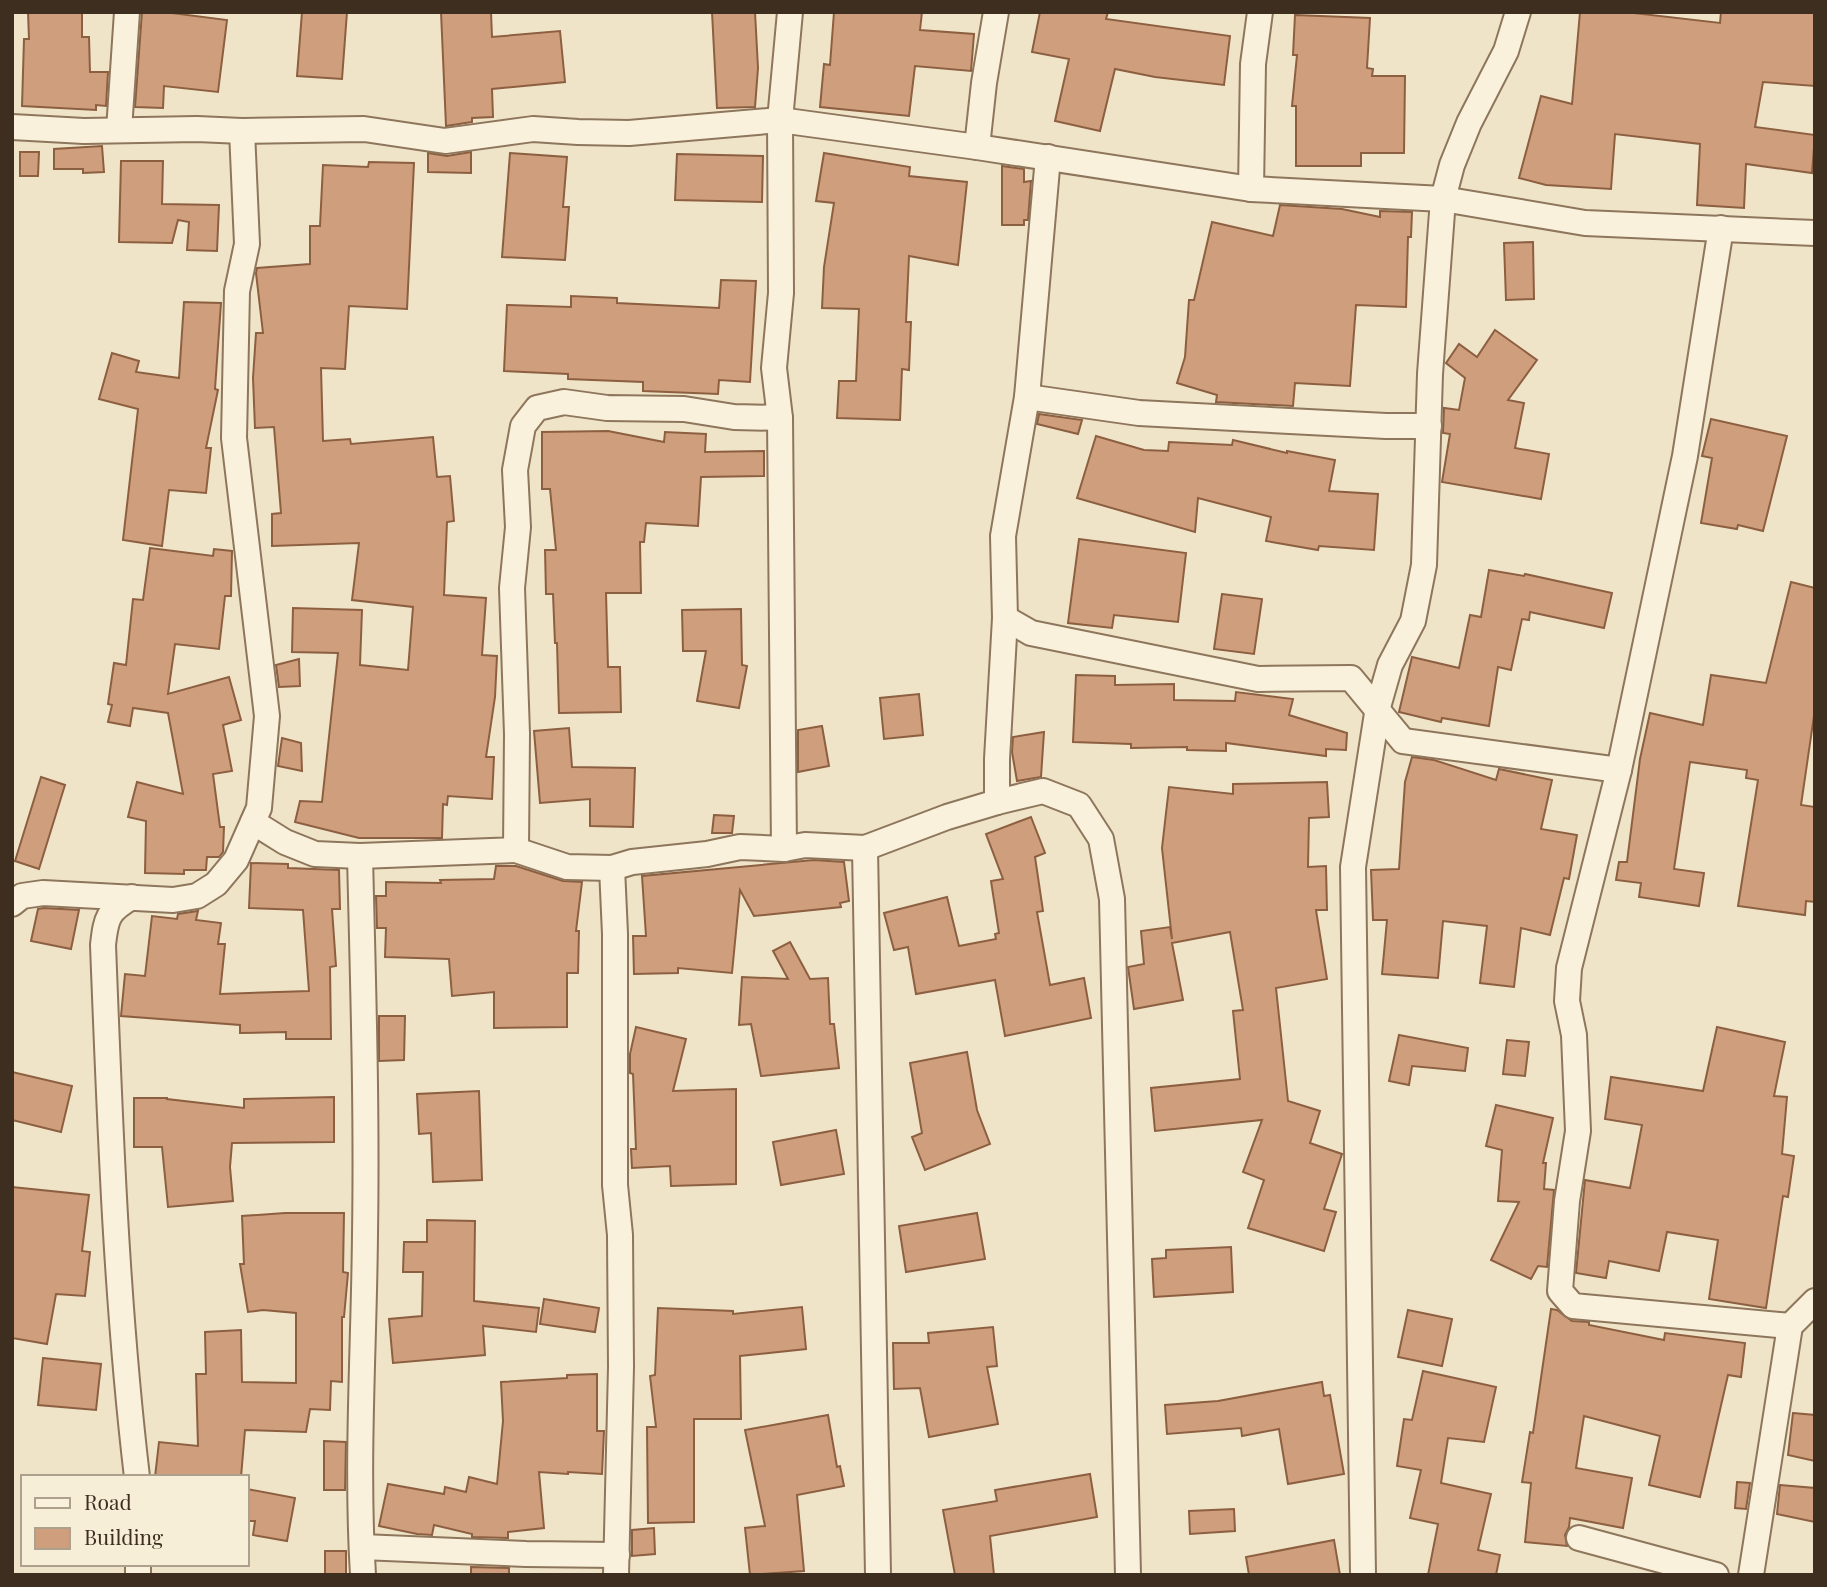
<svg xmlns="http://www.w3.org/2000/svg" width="1827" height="1587" font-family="'Playfair Display',serif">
<rect width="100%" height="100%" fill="#f0e4c8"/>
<g fill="#cf9f7d" stroke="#8d5f41" stroke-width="2">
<path d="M28,12h54v25h7l1,35h18l-2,34 -10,-1v5l-74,-4 2,-67h5z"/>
<path d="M142,12h22l63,8 -9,72 -54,-6 -1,22 -28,-1z"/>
<path d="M302,12h45l-5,67 -45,-3z"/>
<path d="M441,12h50l1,25 68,-6 5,51 -73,7 1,28 -21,1v4l-26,4z"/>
<path d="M712,12h43l3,56 -3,39 -38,1z"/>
<path d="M834,12h88l-2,18 54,4 -3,37 -56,-5 -6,50 -89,-9 4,-43 6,1z"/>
<path d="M1040,12h68l-2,7 124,17 -6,49 -69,-8 -40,-8 -15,62 -45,-10 14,-62 -37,-7z"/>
<path d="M1580,12h45l95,11 1,-11h94v74l-52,-4 -8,45 60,8 -3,38 -66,-9 -2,44 -47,-3 3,-61 -85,-10 -4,55 -65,-4 -27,-7 22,-82 31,8z"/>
<path d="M1295,15l75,3 -3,50 6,1 -1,7h33l-1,77h-43v13h-65v-60h-4l5,-51h-4z"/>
<path d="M102,146l2,26 -21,1v-4h-29v-20z"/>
<path d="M20,152h19l-1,24h-18z"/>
<path d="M471,152v21l-43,-1v-19l19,3z"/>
<path d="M510,153l57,4 -4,50h6l-4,53 -63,-3z"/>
<path d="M824,153l86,14 -1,9 58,6 -9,83 -49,-9 -3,66h5l-2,48 -7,-1 -2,51 -63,-2 2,-37h17l3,-72 -37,-1 2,-41 10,-64 -18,-2z"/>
<path d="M677,154l86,2 -1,46 -87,-2z"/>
<path d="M121,161h42l-1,43 57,1 -2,46 -30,-1 2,-28 -11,-2 -6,23 -53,-1z"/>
<path d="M369,162l45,1 -7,146 -58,-3 -4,63 -24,-1 2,73 27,-2 1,5 82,-7 4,40 13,-1 4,45 -7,1 -3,73 42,3 -4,57 15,1 -2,41 -9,60h8l-2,42 -44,-3 -1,9 -4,-1 -1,34h-83l-64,-16 5,-21 22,1 16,-149 -46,-1 1,-44 69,2 -2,55 48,5 5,-63 -61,-7 7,-57 -87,3v-32l9,-1 -7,-86 -19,1 -2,-50 3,-45h7l-7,-60 1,-5 53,-4v-38h10l3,-61 45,2z"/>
<path d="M1002,166l22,3v13l7,-1 -3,39h-4v5h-22z"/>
<path d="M1280,205l62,4 38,8v-6l32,1 -1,25h-3l-2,70 -50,-2 -6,81 -55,-3 -2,23 -77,-4 1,-7 -40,-12 8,-26 4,-57h5l18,-78 61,14z"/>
<path d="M1533,242l1,57 -28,1 -2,-57z"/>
<path d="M721,280l35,1 -6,101 -31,-2 -1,14 -75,-3v-9l-75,-3v-5l-64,-3 3,-66 64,2v-11l46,2v5l102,5z"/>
<path d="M184,302l37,1 -6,86 3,1 -12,58h5l-5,45 -37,-3 -7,56 -39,-6 15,-131 -39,-10 13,-46 27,8 -3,11 43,6z"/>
<path d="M1495,330l42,30 -29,40 16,3 -9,45 34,6 -8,45 -99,-17 8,-48 -7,-1 1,-25 15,2 6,-32 -19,-15 13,-19 18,13z"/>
<path d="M1039,414l43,6 -4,14 -41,-10z"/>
<path d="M1711,419l76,17 -24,95 -25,-6 -1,4 -36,-6 11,-65 -10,-2z"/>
<path d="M608,431l56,11 1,-10 41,2 -1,18 59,-1v25l-63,1 -3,49 -52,-3 -2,19h-4l1,51h-35l2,74h12l1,45 -62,1 -2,-70h-2l-2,-49h-7l-1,-44h11l-6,-61h-8v-57z"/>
<path d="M1096,436l48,14 24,1 1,-9 63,3 1,-5 54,13v-2l48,9 -6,31 49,3 -4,56 -55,-4 -1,4 -52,-9 5,-24 -73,-19 -3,34 -118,-34z"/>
<path d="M1079,539l107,14 -8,69 -64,-7 -2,13 -44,-5z"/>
<path d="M150,548l63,8 1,-7 18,2 -1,45h-6l-6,53 -44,-5 -7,50 61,-17 12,43 -18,5 9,46 -19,3 7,53h4l-1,25 -4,5h-12l-1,13h-22v4l-39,-1 1,-52 -18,-4 9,-35 46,12 -15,-81 -35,-5 -3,18 -22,-4 4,-17 -4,-1 6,-41 12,2 7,-66 10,1z"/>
<path d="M1489,570l35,6 1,-2 87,19 -8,35 -74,-16 -1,8 -7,-1 -11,51 -13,-3 -9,59 -47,-8 -1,4 -42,-10 13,-55 47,11 11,-53 11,2z"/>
<path d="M1791,582l24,6v121l-14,96 14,2v95l-9,-1 -1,14 -67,-9 20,-126 -12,-2 1,-8 -57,-8 -16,107 30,4 -5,33 -60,-9 2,-14 -25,-3 3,-18h8l13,-103 10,-46 53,12 8,-50 55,8z"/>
<path d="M1222,594l40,5 -8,55 -40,-5z"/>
<path d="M741,609l1,56 5,1 -8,42 -42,-7 9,-50h-23l-1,-41z"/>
<path d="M299,659l1,27 -21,1 -3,-22z"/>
<path d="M1076,675l39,1v9l59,-1v16l61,1 1,-9 57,7 -4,16 58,18 -1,17 -20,-1v7l-100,-13v8l-39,-1v-3l-56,1v-4l-58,-2z"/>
<path d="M919,694l4,41 -39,4 -4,-41z"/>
<path d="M822,726l7,40 -31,6v-42z"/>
<path d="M569,728l3,39 63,1 -2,59 -43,-1v-27l-50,4 -6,-72z"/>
<path d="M1044,732l-3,45 -24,4 -5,-29 1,-15z"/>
<path d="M282,738l19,5 1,28 -24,-5z"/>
<path d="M1412,757l22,3 62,20 3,-11 53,11 -11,49 36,6 -8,44 -5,-1 -14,57 -29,-7 -7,59 -34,-4 7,-57 -44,-5 -5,57 -56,-4 5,-54h-14l-2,-50 28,-1 6,-87z"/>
<path d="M41,777l24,8 -26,84 -24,-8z"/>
<path d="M1327,782l2,35 -20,1 -1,49 18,-1 1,44h-11l11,69 -51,9 12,113 32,10 -10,32 32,11 -18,55 12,3 -12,39 -76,-23 16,-48 -21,-8 19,-52 -107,11 -4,-43 89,-9 -7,-68 10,-1 -13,-78 -58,11 11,57 -49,9 -6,-42 16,-3 -3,-33 29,-4 2,12 -10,-91 7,-61 64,7v-10z"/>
<path d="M714,815l20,1 -2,17h-20z"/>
<path d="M1031,817l14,36 -10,4 8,54 -6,1 13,73 34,-7 7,40 -86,18 -10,-56 -79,14 -8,-47 -14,3 -10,-37 63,-16 12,49 37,-7 -1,-5 4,-1 -8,-52 12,-2 -17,-45z"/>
<path d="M814,860l30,2 5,39 -9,2 1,4 -87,9 -14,-26 -8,83 -54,-5v5l-44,1 -1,-38h13l-4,-60z"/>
<path d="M251,863l37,1v4l51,2 1,39h-8l4,57 -6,1 1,72h-45v-7l-46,1v-8l-119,-9 4,-42 20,2 7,-60 25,3 1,-5 20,-3 -2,9 25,3 -3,21h7l-5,50 89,-3 -6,-81 -54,-2z"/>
<path d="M496,866h20l47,15 19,1 -6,49h3l-1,42h-11v54l-73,1v-36l-42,4 -3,-37 -64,-2 1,-29h-9l-1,-32h10v-14l55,1 -1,-3 54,-1z"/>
<path d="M44,908l35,2 -8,39 -40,-8 7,-32z"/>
<path d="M790,942l20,37 18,-1 2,46h4l5,44 -78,8 -10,-52 -12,1 3,-48 46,2 -15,-28z"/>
<path d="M379,1016h26l-1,44 -25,1z"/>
<path d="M636,1027l50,12 -13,52 63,-2v95l-65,2 -1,-20 -38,2 -1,-19h5l-3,-75 -3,-1v-19z"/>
<path d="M1717,1027l68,15 -11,54 13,1 -5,57 12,2 -6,41 -5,-1 -17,112 -57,-9 9,-59 -51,-8 -8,39 -50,-10 -3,17 -30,-5 9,-93 45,8 12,-63 -37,-6 6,-42 92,14z"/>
<path d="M1399,1035l69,13 -3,23 -53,-5 -3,19 -20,-4z"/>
<path d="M1507,1040l22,2 -4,34 -22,-2z"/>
<path d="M967,1052l10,58 13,34 -65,26 -13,-33 10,-4 -12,-70z"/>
<path d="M12,1072l60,14 -11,46 -49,-12z"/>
<path d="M479,1091l3,89 -49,2 -2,-49 -12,1 -2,-40z"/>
<path d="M334,1097v45l-102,1 -2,24 3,34 -65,6 -6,-60h-28v-49h33v1l77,9v-9z"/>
<path d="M1496,1105l57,13 -10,45h3l-2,26 10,1 -7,77 -9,-1 -7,13 -40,-19 28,-58 -21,-1 4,-51 -16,-4z"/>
<path d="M836,1130l8,44 -63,11 -8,-43z"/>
<path d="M12,1187l77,8 -7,56 8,1 -5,44 -29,-2 -9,50 -35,-6z"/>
<path d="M285,1213h59l-1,59 5,1 -4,44h-2v65l-11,-1 -1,29 -20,-1 -4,23 -61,-2 -4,47h-86l4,-35 39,4 -2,-72h10l-1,-42 36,-2 1,52 54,1v-70l-33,-3 -15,2 -8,-48h4l-2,-48z"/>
<path d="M977,1213l8,46 -79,13 -7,-46z"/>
<path d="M427,1220l48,1 -1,80 65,7 -3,24 -53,-6 2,29 -92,8 -4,-44 33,-3 1,-44h-20l1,-30h23z"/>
<path d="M1231,1247l2,45 -79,5 -2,-38 14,-1v-8z"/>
<path d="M544,1299l55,9 -4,24 -55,-8z"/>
<path d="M802,1307l4,42 -66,7 1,63h-47v103l-46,1 -1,-96h9l-6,-51 5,-1 3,-67 75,3v3z"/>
<path d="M1551,1309l6,1 15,11 17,1v3l75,15 1,-7 80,10 -4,34 -13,-2 -28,122 -51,-12 11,-49 -76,-20 -8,52 56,10 -9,50 -53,-10 -1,9 -4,8 2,11 -42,-4 6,-59 -9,-1 8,-50 3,1z"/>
<path d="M1408,1310l44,9 -10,47 -44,-9z"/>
<path d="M993,1327l4,39 -10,1 11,57 -69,13 -9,-49 -26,1 -1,-46h36l-1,-10z"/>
<path d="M43,1358l58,6 -5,46 -58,-5z"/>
<path d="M1423,1371l73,16 -12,55 -36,-4 -7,45 50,11 -13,56 22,5 -4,20h-68l10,-51 -28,-6 11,-48 -24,-4 7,-47 8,1z"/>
<path d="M597,1374v57h7l-2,43 -34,-2v2l-29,-2 5,56 -36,4v6l-36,-1v-3l-38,-9 -2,10 -15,-1 -38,-8 9,-42 56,10 1,-7 21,5 3,-15 28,7 6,-63 -2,-39 66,-4v-3z"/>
<path d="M1322,1382l2,14 6,-1 14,79 -56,10 -9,-55 -37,7 -1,-8 -74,6 -2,-29 53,-4z"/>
<path d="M1793,1413l22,2v46l-27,-6z"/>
<path d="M828,1415l9,52 3,-1 4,20 -47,9 7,76 -54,4 -5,-47 20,-2 -20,-96z"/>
<path d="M324,1441l22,1 -1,48h-21z"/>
<path d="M1090,1474l7,43 -107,19 4,39h-39l-12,-65 54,-9 -2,-11z"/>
<path d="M1737,1482l13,1 -4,26 -11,-1z"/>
<path d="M1780,1485l35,3v34l-38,-8z"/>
<path d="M247,1489l48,9 -8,43 -34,-6 2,-14h-8z"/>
<path d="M1234,1509l1,22 -45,3 -1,-23z"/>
<path d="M654,1528l1,26 -23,2v-26z"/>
<path d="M1334,1540l6,35h-91l-3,-18z"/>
<rect x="325" y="1551" width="21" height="24"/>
<path d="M471,1567l38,1v7h-38z"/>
</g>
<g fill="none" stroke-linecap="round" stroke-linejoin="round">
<g stroke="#8d765c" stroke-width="28">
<g id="minor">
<path d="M12,127l72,4 113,-2 45,2 122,-2 81,12 88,-12 45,3 51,1 151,-13 197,27 274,42 192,10 142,24 230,10"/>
<path d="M119,130l8,-118"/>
<path d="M977,147l7,-64 12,-71"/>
<path d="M1251,189l2,-125 7,-52"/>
<path d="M1721,228l-36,228 -66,314 -50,198 -2,33 7,34 4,96 -11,70 -7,90 13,15 217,20"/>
<path d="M1027,397l112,16 247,13h43"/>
<path d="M780,418l4,431"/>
<path d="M1005,618l26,15 227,46 93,-1 52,63 216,29"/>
<path d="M997,802l46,-11 36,14 22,34 11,60 16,676"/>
<path d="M253,822l32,20 30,12 45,2 156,-6 1,-116 -5,-146 6,-61 -3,-57 8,-44 14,-18 27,-6 43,6 77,1 50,8 46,1 -6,-50 7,-75 -1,-173 10,-108"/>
<path d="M865,848l13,727"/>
<path d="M516,850l51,17 45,1 20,-6 75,-8 33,-7 44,2 21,-4 60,3 82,-31 50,-15v-43l8,-141 -2,-82 24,-139 21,-240"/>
<path d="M360,856c3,126 7,252 5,378 -1,114 -9,228 -2,341"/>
<path d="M612,868l3,66v251l5,50 1,132 -5,208"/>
<path d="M132,897c-24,14 -26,20 -29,48 7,178 13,355 34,532"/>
<path d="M12,904l10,-8 21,-3 130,7 24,-4 19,-12 20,-24 23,-52 8,-92 -33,-278 3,-147 10,-47 -5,-113"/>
<path d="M1579,1538l137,37"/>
<path d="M362,1547l164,7 91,1"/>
<path d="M138,1575v-11"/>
<path d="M1363,1575l-10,-708 25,-160 12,-42 23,-44 11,-56 6,-191 13,-175 9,-34 17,-42 37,-72 12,-39"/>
<path d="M1751,1575l39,-249 25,-25"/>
</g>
</g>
<use href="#minor" stroke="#faf1dc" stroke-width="24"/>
</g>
<rect width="1827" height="1587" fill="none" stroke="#3d2e20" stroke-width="28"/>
<rect x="21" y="1475" width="228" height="91" fill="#f7eed8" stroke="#ada18e" stroke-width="2"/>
<rect x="35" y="1498" width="35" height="10" fill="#faf1dc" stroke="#ada18e" stroke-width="2"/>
<text x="84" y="1510" font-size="21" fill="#3d2e20">Road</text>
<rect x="35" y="1528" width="35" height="21" fill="#cf9f7d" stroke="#ada18e" stroke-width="2"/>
<text x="84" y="1545" font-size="21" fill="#3d2e20">Building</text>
</svg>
